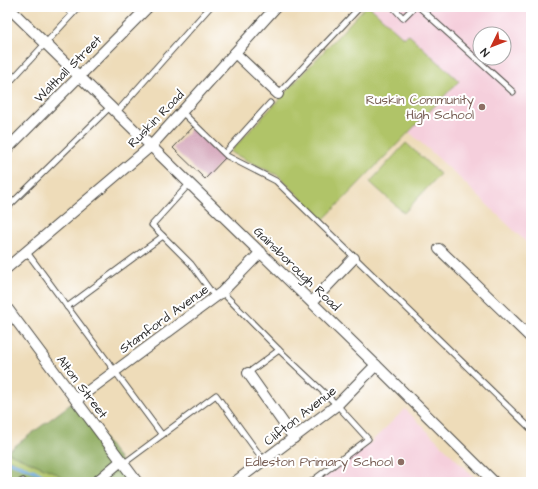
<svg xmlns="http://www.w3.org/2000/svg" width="538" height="489" font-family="'Architects Daughter',sans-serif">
<rect width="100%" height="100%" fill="#fff"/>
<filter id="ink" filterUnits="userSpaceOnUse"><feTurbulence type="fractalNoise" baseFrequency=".025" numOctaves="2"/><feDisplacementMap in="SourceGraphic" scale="8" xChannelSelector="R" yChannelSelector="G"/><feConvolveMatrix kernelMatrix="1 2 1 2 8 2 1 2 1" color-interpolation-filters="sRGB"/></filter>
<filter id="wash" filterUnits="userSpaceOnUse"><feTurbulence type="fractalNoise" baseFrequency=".012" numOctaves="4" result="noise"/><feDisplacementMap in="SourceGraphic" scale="16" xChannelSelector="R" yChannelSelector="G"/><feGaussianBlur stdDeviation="0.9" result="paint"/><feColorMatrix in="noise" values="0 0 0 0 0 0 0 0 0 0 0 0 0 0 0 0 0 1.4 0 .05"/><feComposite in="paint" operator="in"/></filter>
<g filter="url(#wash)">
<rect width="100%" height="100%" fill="#eedcb9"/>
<g fill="#f5cfdc" fill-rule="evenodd">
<path d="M370,7h161v240l-83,-80 -39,-35 50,-51 -51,-47 -4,4zM480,34h24v24h-24z"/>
<path d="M405,409l73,72 -161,1 54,-40z"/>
</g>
<g fill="#b0c468" stroke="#6e784a">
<path d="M365,7h5l34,31 4,-4 51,47 -136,139 -44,-44 -49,-24z"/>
<path d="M406,143l34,31 -36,39 -34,-31z"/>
<path d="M7,452l49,21 11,9h-13l-19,-11 -28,-10z"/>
</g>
<g fill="#8caa5c" stroke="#5c6a44">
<path d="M76,400l60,82h-69l-11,-9 -49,-21z"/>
<path d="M7,459l28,12 19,11h-33l1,-1 -15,-5z"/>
</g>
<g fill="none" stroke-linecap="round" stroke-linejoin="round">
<path stroke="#71ace2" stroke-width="3" d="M7,461l28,10 19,11"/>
</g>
<g id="blocks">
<path fill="#d4a6ba" d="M194,126l32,31 -21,22 -32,-31z"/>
</g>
</g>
<g filter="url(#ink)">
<use href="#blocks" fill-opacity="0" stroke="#484640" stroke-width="1"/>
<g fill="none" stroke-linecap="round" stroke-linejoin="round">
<g stroke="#484640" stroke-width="7">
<g id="lane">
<path d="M65,7l7,7"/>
<path d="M393,7l10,11 11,-11"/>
<path d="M419,7l94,85"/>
<path d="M7,85l72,-78"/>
<path d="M278,94l82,-87"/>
<path d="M181,111l46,45 49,25 255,248"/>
<path d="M116,113l94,-106"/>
<path d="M225,153l45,-50"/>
<path d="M7,208l103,-101"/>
<path d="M163,236l-11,-11 38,-42"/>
<path d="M26,251l136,184"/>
<path d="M222,292l57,58 58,55 31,34 -57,43"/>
<path d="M67,307l96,-71 28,28 24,33"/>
<path d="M248,373l31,-23"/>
<path d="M123,464l93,-69 48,66"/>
<path d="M21,482l2,-1"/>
</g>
</g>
<g stroke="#484640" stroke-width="12">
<g id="street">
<path d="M8,7l368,358 118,117"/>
<path d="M235,53l43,41"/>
<path d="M7,149l141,-142"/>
<path d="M439,249l92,89"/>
<path d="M7,268l144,-122 125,-139"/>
<path d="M312,302l42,-44"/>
<path d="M7,308l130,174"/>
<path d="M248,373l46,65"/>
<path d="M76,400l146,-108 39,-40"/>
<path d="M96,482l25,-21"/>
<path d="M235,482l102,-77 39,-40"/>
</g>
</g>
<use href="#lane" stroke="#fff" stroke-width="5"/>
<use href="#street" stroke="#fff" stroke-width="10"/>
</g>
</g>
<g fill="#8d6e63" stroke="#fff" stroke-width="1.5">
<circle cx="482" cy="107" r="4"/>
<circle cx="401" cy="462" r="4"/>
</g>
<g text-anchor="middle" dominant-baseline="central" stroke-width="4" stroke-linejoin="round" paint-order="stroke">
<g font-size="13" fill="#2b2b2b" stroke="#fff">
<text transform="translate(68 69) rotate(-45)">Walthall Street</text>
<text transform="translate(156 119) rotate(-46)">Ruskin Road</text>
<text transform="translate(297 269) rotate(44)">Gainsborough Road</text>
<text transform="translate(164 319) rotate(-36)">Stamford Avenue</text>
<text transform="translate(82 387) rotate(53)">Alton Street</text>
<text transform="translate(300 416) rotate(-38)">Clifton Avenue</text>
</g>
<g font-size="13" fill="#785e54" stroke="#fff" text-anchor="end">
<text x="474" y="100">Ruskin Community<tspan x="474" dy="15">High School</tspan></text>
<text x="393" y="462">Edleston Primary School</text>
</g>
</g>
<rect width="538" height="489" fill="none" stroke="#fff" stroke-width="24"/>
<g transform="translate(492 46) rotate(227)"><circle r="19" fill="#ffffff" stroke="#aaaaaa"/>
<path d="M0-3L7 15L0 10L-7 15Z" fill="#c8321e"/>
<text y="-6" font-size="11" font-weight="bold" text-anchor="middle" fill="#2b2b2b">N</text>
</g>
</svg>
